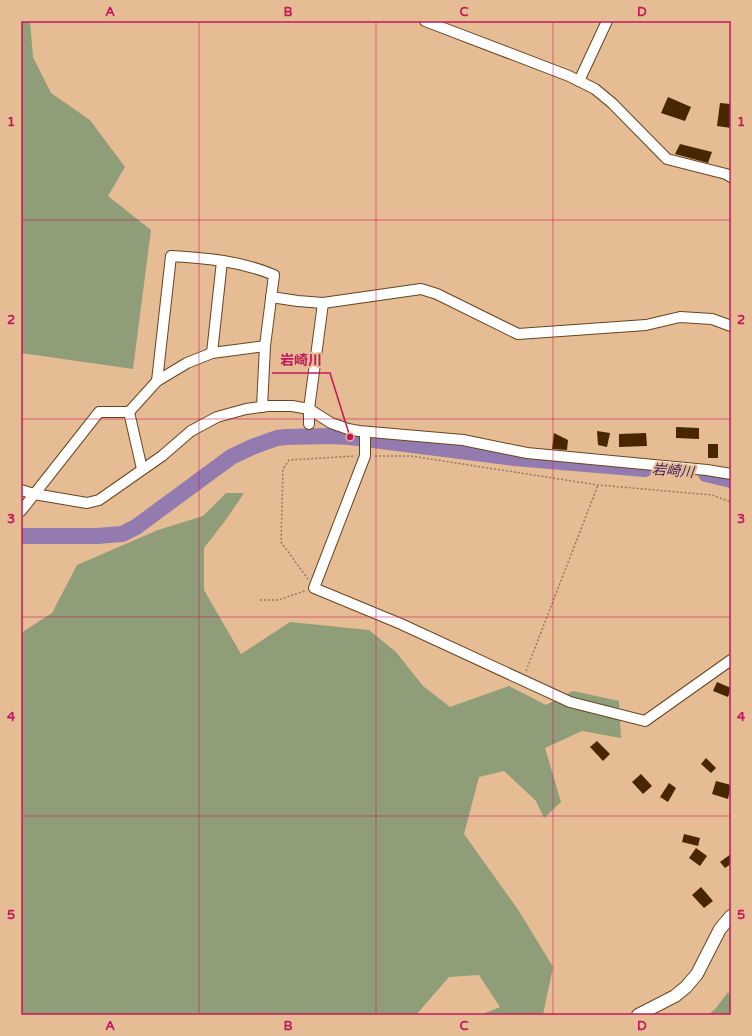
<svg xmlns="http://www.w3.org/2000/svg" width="752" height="1036" font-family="'Varela Round','Noto Sans JP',sans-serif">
<rect width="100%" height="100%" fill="#e6bc94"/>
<g fill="#8f9e79">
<path d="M21,21h9l3,36 18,36 39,27 35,47 -17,29 43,34 -18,139 -112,-16z"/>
<path d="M226,493h18l-19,28 -21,27v42l37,64 49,-32 79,8 27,22 27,34 27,21 59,-21 37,19 27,-14 46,10 2,37 -39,-7 -37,17 16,54 -17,16 -8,-17 -32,-30 -25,6 -15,57 55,77 34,56 -10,48h-63l20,-8 -21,-32 -30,2 -33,38h-395v-382l31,-20 25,-48 81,-35 45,-14z"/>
<path d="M728,992l3,6v17h-23l8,-7z"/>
</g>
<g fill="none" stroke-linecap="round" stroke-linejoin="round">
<g stroke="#937baf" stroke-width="16">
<path d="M706,474l25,6"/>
<path d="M21,536h76l25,-2 14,-7 95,-70 21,-10 25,-9 9,-1 43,-1 21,1 164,21 131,11"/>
</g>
</g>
<g fill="#472600">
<path d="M668,97l23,10 -6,14 -24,-8z"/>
<path d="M720,103l11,1v24l-14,-2z"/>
<path d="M680,144l32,8 -4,11 -33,-9z"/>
<path d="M676,427l23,1v11l-23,-1z"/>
<path d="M597,431l13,2 -3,14 -9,-2z"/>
<path d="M554,433l14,7 -1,10 -15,-1z"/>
<path d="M646,433l1,13 -28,1v-13z"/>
<rect x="708" y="444" width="10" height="14"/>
<path d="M717,682l14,6 -3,9 -15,-6z"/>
<path d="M597,741l13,13 -7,7 -13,-14z"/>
<path d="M706,758l10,10 -5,5 -10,-9z"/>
<path d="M641,774l11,12 -9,8 -11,-12z"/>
<path d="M716,781l15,4 -3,14 -16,-5z"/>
<path d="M669,783l7,5 -8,14 -8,-5z"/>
<path d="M684,834l16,4 -2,8 -16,-4z"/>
<path d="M696,848l11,8 -7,10 -11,-8z"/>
<path d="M731,854v10l-6,4 -5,-6z"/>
<path d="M701,887l12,14 -9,7 -12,-13z"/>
</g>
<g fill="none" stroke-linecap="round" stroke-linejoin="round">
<g stroke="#68451f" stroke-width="12">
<g id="minor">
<path d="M425,21l144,55 26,13 17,14 55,56 59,15 5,3"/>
<path d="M579,81l28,-60"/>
<path d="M271,297l27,4 25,2 98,-14 16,5 81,40 128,-9 34,-8 32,2 19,7"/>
<path d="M212,353l10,-92"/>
<path d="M157,381l14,-125c35,2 70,5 103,19l-9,71 -3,61"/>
<path d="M129,412l28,-31 30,-18 25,-10 53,-7"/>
<path d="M309,424v-15l14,-106"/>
<path d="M365,432v24l-51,132 87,36 169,78 75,19 86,-61"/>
<path d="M21,490l13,4 53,9 12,-3 63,-44 29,-25 26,-14 29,-8 22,-3h24l17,3 22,14 17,6 11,2 104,9 64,13 180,17 24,4"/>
<path d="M21,511l78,-99h30l13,57"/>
</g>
</g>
<g stroke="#68451f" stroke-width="14">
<path id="tertiary" d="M638,1015l37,-19 11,-9 11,-13 23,-45 11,-13"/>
</g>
<g stroke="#97795c" stroke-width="1.5" stroke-dasharray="2 2" stroke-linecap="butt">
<path d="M375,456h36l187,29 114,10 19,7"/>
<path d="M308,579l-27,-37 2,-73 6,-9 66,-4"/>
<path d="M260,600h18l27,-9"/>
<path d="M526,671l72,-186"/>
</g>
<use href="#minor" stroke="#fff" stroke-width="10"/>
<use href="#tertiary" stroke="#fff" stroke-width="12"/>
</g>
<path fill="none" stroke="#c2185b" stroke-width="1" stroke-opacity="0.55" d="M199,21v994M376,21v994M553,21v994M21,220h710M21,419h710M21,617h710M21,816h710"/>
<g text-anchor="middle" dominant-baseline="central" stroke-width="4" stroke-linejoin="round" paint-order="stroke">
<g font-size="14" font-style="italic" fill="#442263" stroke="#e6bc94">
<text transform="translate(673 471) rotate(5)">岩崎川</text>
</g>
</g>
<path fill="none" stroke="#c2185b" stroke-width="1.5" d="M350 437L330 373H272"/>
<circle fill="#c2185b" stroke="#e6bc94" stroke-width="1.5" cx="350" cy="437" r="4"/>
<g font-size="14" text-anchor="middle" font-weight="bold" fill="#c2185b" stroke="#e6bc94" stroke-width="4" stroke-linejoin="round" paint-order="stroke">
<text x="301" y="365">岩崎川</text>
</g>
<rect width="752" height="1036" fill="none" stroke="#e6bc94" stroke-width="44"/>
<rect x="22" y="22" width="708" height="992" fill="none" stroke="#c2185b" stroke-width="1.5"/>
<g font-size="13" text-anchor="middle" font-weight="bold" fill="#c2185b">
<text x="110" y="16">A</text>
<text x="288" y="16">B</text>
<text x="464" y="16">C</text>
<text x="642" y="16">D</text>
<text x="11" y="126">1</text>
<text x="741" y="126">1</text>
<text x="11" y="324">2</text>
<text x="741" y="324">2</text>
<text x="11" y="523">3</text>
<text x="741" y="523">3</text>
<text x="11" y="721">4</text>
<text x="741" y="721">4</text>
<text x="11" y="919">5</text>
<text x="741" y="919">5</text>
<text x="110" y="1030">A</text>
<text x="288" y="1030">B</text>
<text x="464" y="1030">C</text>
<text x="642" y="1030">D</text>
</g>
</svg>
